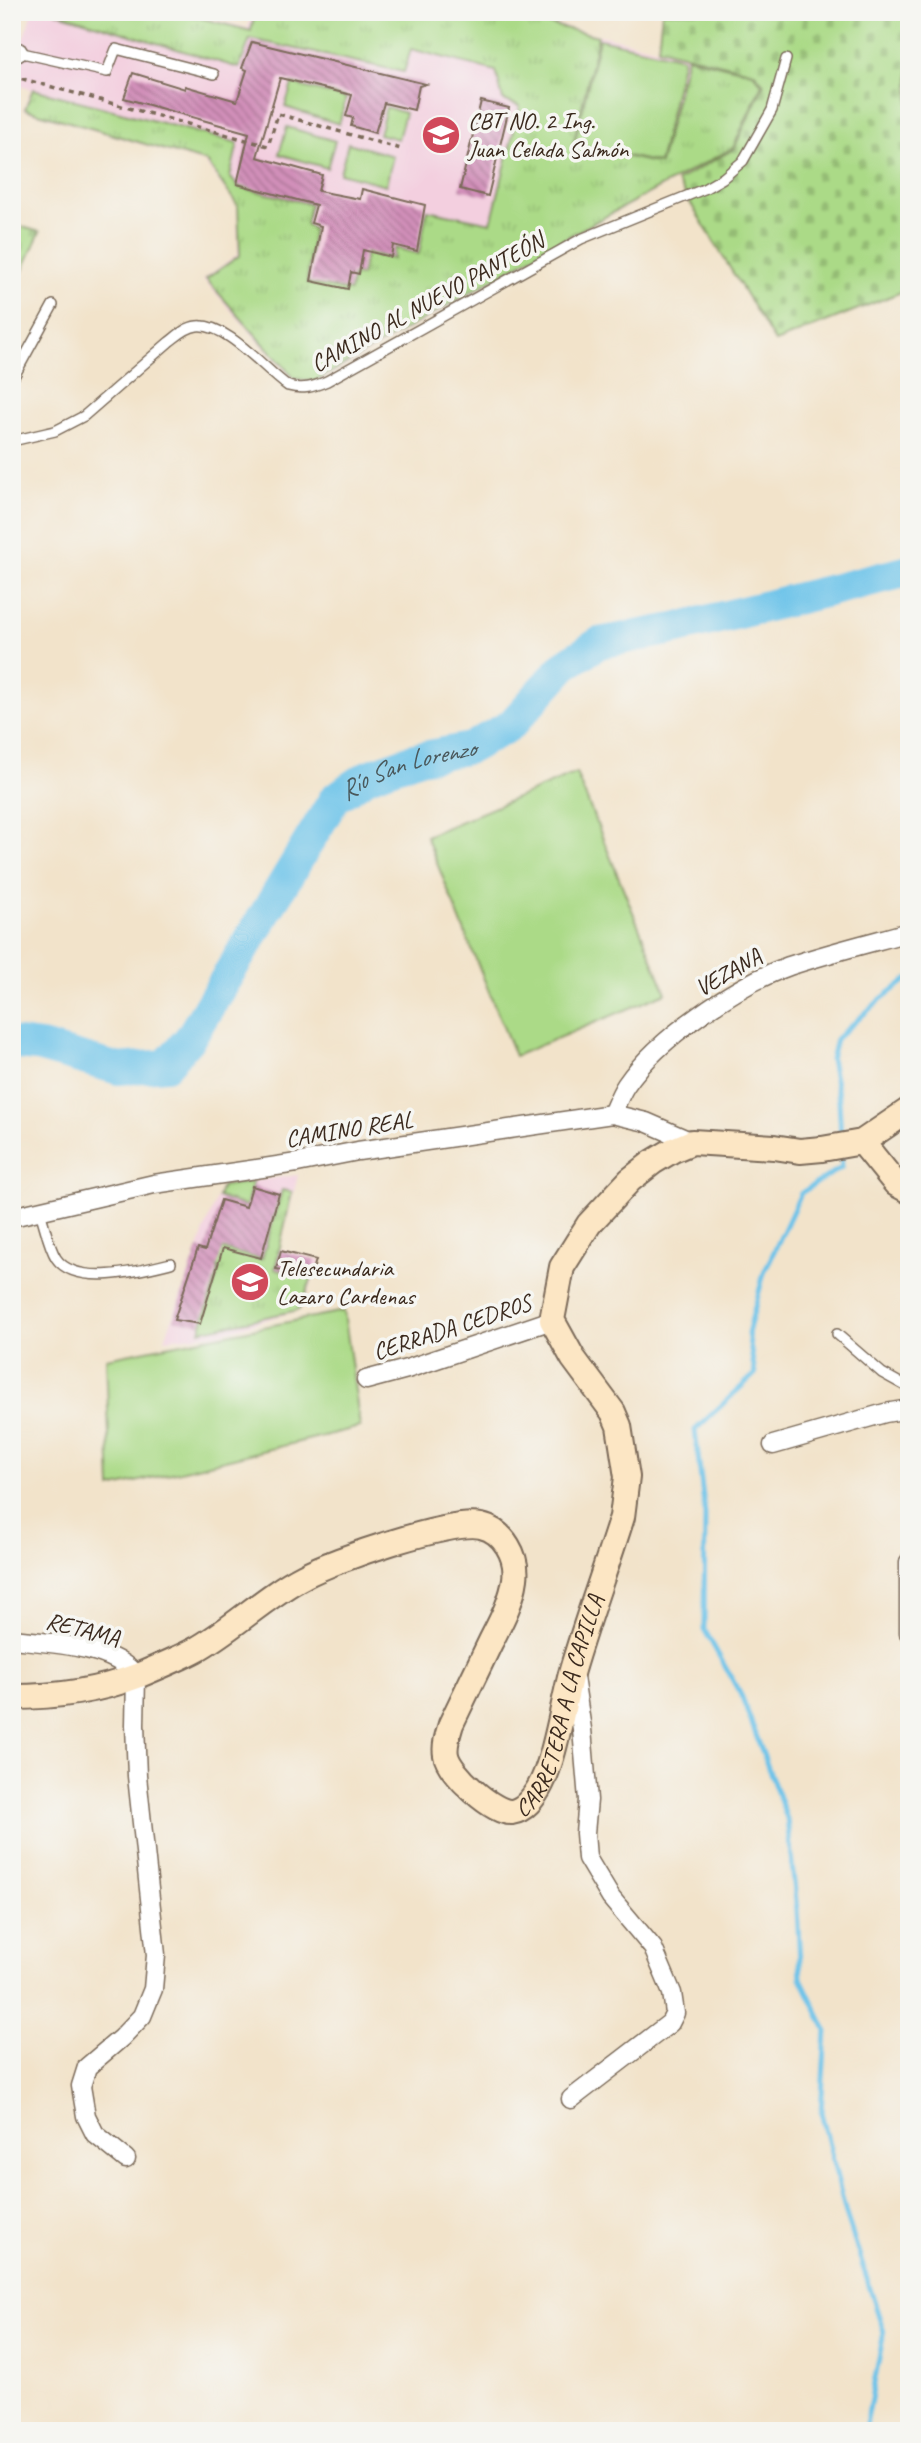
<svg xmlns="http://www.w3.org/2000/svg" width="921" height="2443" font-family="Caveat,sans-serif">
<defs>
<pattern id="cemetery-stones" width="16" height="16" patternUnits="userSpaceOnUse" patternTransform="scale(1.75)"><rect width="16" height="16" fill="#abda87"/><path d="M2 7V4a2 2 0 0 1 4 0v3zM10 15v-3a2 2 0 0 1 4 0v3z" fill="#94bb74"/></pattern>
<pattern id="park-tufts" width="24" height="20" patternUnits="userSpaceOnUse" patternTransform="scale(1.75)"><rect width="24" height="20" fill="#abda87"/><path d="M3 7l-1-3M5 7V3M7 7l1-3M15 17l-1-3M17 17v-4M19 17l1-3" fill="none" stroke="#94bb74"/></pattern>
<pattern id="building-back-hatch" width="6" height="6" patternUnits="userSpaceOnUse" patternTransform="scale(1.75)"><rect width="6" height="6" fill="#d18fb9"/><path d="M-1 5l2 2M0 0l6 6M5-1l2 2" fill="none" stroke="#ab7596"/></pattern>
</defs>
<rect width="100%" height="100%" fill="#f6f6f2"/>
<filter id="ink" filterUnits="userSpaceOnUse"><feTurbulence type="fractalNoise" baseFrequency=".0143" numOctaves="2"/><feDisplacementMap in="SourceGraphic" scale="14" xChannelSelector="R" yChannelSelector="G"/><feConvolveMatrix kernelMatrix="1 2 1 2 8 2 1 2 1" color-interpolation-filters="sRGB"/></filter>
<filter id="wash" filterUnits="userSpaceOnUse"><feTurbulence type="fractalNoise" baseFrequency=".00686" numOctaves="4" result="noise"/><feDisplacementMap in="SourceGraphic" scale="28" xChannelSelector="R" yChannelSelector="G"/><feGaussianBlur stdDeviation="1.57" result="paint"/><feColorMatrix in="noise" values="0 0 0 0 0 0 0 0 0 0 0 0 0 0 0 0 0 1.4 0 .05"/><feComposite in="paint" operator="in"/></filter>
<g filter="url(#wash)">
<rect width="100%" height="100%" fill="#f2e3ca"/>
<g fill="#f3cfdf">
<path d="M33,12h150l65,16 4,-16h252l250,60 10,12 -30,65 -151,81 -269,154 -21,-4 -90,-101 35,-25 -1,-48 -32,-43 -182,-53 8,-21 -19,-5v-17z"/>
<path d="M298,1175l-18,74 41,11 -20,50 -84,24 -52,5 56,-154z"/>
</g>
<g fill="url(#cemetery-stones)" stroke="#738252" stroke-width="2">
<path d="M662,12h247v277l-134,53 -98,-161 57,-32 30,-65 -10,-12 -96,-24z"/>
<path d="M12,224l28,8 -28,62z"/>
</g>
<g fill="url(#park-tufts)" stroke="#738252" stroke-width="2">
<path d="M55,12h122l74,19 4,-19h242l101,24 -25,109 87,19 27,-107 66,16 9,11 -29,64 -166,89 -253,145 -20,-4 -88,-99 34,-24 -2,-49 -31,-44 -182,-53 8,-20 205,54 -8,34 9,10 71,17 -4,20 7,5 -6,54 43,8 3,-16 8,1 5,-23 27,6 2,-11 24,6 8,-44 64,13 29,-117 -17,-6 -7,-29 -85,-22 -7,23 -154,-33 -11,29z"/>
<path d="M253,1182l-7,24 -28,-9 4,-11z"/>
<path d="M282,1190l10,2 -17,77 37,9 -13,32 -99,21 19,-62 -11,-4 5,-18 49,12z"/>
</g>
<g fill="#abda87" stroke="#738252" stroke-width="2">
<path d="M599,39l84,19 -24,105 -85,-19z"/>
<path d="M292,84l54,14 -7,26 -54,-17z"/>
<path d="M386,107l19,6 -7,26 -19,-5z"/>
<path d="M287,127l48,14 -8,27 -48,-14z"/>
<path d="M348,143l45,13 -7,29 -46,-12z"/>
<path d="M576,773l90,220 -151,63 -89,-220z"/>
<path d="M344,1311l16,116 -249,61 -5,-130z"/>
</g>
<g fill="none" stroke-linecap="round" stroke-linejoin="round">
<g stroke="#6cc3e9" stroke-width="5">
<path d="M841,1139l-2,-39 -8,-41 5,-20 45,-40 28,-21"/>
<path d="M841,1152l1,15 -41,26 -37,80 -16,60 7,41 -60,56 10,84 -1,115 38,68 45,122 10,91 4,68 25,52 -5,82 25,102 38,118 -18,93 1,6"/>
</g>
<path stroke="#6cc3e9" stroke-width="32" id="s1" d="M12,1043l29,4 78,22 47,-4 24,-27 145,-240 33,-22 46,-17 56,-11 41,-23 54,-60 34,-22 75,-14 235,-58"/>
</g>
<g id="blocks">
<g fill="url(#building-back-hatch)">
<path d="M252,42l174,42 -7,2 -5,24 -30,-7 -9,30 -24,-7 2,-8 -7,-2 6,-21 -72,-17 -23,79 65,18 -4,16 42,8 2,-10 63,16 -8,46 -24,-6 -2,12 -28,-7 -4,24 -8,-2 -3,17 -37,-8 10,-55 -10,-3 5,-18 -79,-21 12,-51 -125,-35 9,-25 52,16v-3l52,15 10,-31 -5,-2z"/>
<path d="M481,101l28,7 -21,88 -28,-7z"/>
<path d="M252,1186l27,8 -18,64 -38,-10 -23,76 -26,-4 24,-72 7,2 16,-50 25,7z"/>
<path d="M281,1251l35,9 -5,16 -35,-7z"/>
</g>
</g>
</g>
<g filter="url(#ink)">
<use href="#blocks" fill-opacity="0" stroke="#7b6b5a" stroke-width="2"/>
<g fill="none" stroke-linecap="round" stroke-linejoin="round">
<g stroke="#7b6b5a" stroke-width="12">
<g id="lane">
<path d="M18,52l89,20 9,-23 98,25"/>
<path d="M12,380l41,-75"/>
<path d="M12,441l43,-10 29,-15 85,-74c8,-6 17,-15 28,-16 30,-3 67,43 91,60 15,4 25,1 39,-5l254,-142 123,-50 19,-11 20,-17 29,-51 14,-51"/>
<path d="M40,1212c5,14 8,33 16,46 20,30 87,12 115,5"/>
<path d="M837,1334l45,39 27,15"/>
</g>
</g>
<g stroke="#7b6b5a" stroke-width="21">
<g id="street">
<path d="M12,52h6"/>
<path d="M612,1114c4,-9 8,-20 14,-29 32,-47 110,-100 163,-119 39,-13 80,-23 120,-34"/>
<path d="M12,1217l142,-33 143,-21 61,-12 254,-37 34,8 46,20"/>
<path d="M366,1380l41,-11 145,-49"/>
<path d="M773,1445l112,-32 24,-4"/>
<path d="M909,1562v71"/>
<path d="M12,1639c37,4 101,6 124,37l-1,49 2,51 19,179 -3,34 -11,27 -21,22 -34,29 -6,19 5,30 9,18 31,25"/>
<path d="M571,2099l99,-76 5,-10 -3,-20 -19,-45 -42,-50 -24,-40 -2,-25 3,-33 -6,-71 -8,-52"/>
</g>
</g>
<g stroke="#7b6b5a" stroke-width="28">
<g id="secondary">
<path d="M862,1142l34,42 13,7"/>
<path id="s2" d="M12,1697c42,0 86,-6 125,-21 19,-8 39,-16 58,-26 38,-21 70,-54 109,-74 29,-16 148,-57 177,-50 23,5 37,31 34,53 -3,23 -15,44 -25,64 -13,27 -26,54 -39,81 -3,10 -7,21 -5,31 3,18 48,59 66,57 13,-2 21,-14 27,-24 16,-27 24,-86 33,-118 15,-51 34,-102 50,-153l5,-40 -8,-51 -6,-14 -40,-54 -21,-38 10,-53 27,-43 41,-44 23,-18 20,-12 19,-8 82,5 26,4 22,-2 40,-7 47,-32"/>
</g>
</g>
<path stroke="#7b6b5a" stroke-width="3.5" stroke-dasharray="5 5" stroke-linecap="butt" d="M12,76l256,70 10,-32 123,35"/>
<use href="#lane" stroke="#fff" stroke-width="9"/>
<use href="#street" stroke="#fff" stroke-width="18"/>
<use href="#secondary" stroke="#fce6c4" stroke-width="24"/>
</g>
</g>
<defs>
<g id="school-disc" transform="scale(2.0125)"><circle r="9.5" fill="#d1495b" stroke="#f6f6f2"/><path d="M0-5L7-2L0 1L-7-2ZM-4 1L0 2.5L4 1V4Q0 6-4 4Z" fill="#fff"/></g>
</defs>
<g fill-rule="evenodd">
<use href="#school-disc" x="441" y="135"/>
<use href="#school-disc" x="250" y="1282"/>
</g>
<g text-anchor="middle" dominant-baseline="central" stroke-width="7" stroke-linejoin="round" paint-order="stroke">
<g font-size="24" fill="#3b2a1e" stroke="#f6f6f2" text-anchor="start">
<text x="468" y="121">CBT NO. 2 Ing.<tspan x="468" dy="28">Juan Celada Salmón</tspan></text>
<text x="277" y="1268">Telesecundaria<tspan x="277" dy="28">Lazaro Cardenas</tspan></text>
</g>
<g font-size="24" fill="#3b2a1e" stroke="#f6f6f2">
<text transform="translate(427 302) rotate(-29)">CAMINO AL NUEVO PANTEÓN</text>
<text transform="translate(728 972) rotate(-30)">VEZANA</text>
<text transform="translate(349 1129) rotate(-9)">CAMINO REAL</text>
<text transform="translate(452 1327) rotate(-18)">CERRADA CEDROS</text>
<text transform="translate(83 1629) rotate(14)">RETAMA</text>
<text stroke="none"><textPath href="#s2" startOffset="980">CARRETERA A LA CAPILLA</textPath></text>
</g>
<g font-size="26" font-style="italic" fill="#4a585b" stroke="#f6f6f2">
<text stroke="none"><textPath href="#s1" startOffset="553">Río San Lorenzo</textPath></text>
</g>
</g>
<rect width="921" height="2443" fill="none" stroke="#f6f6f2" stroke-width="42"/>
</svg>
